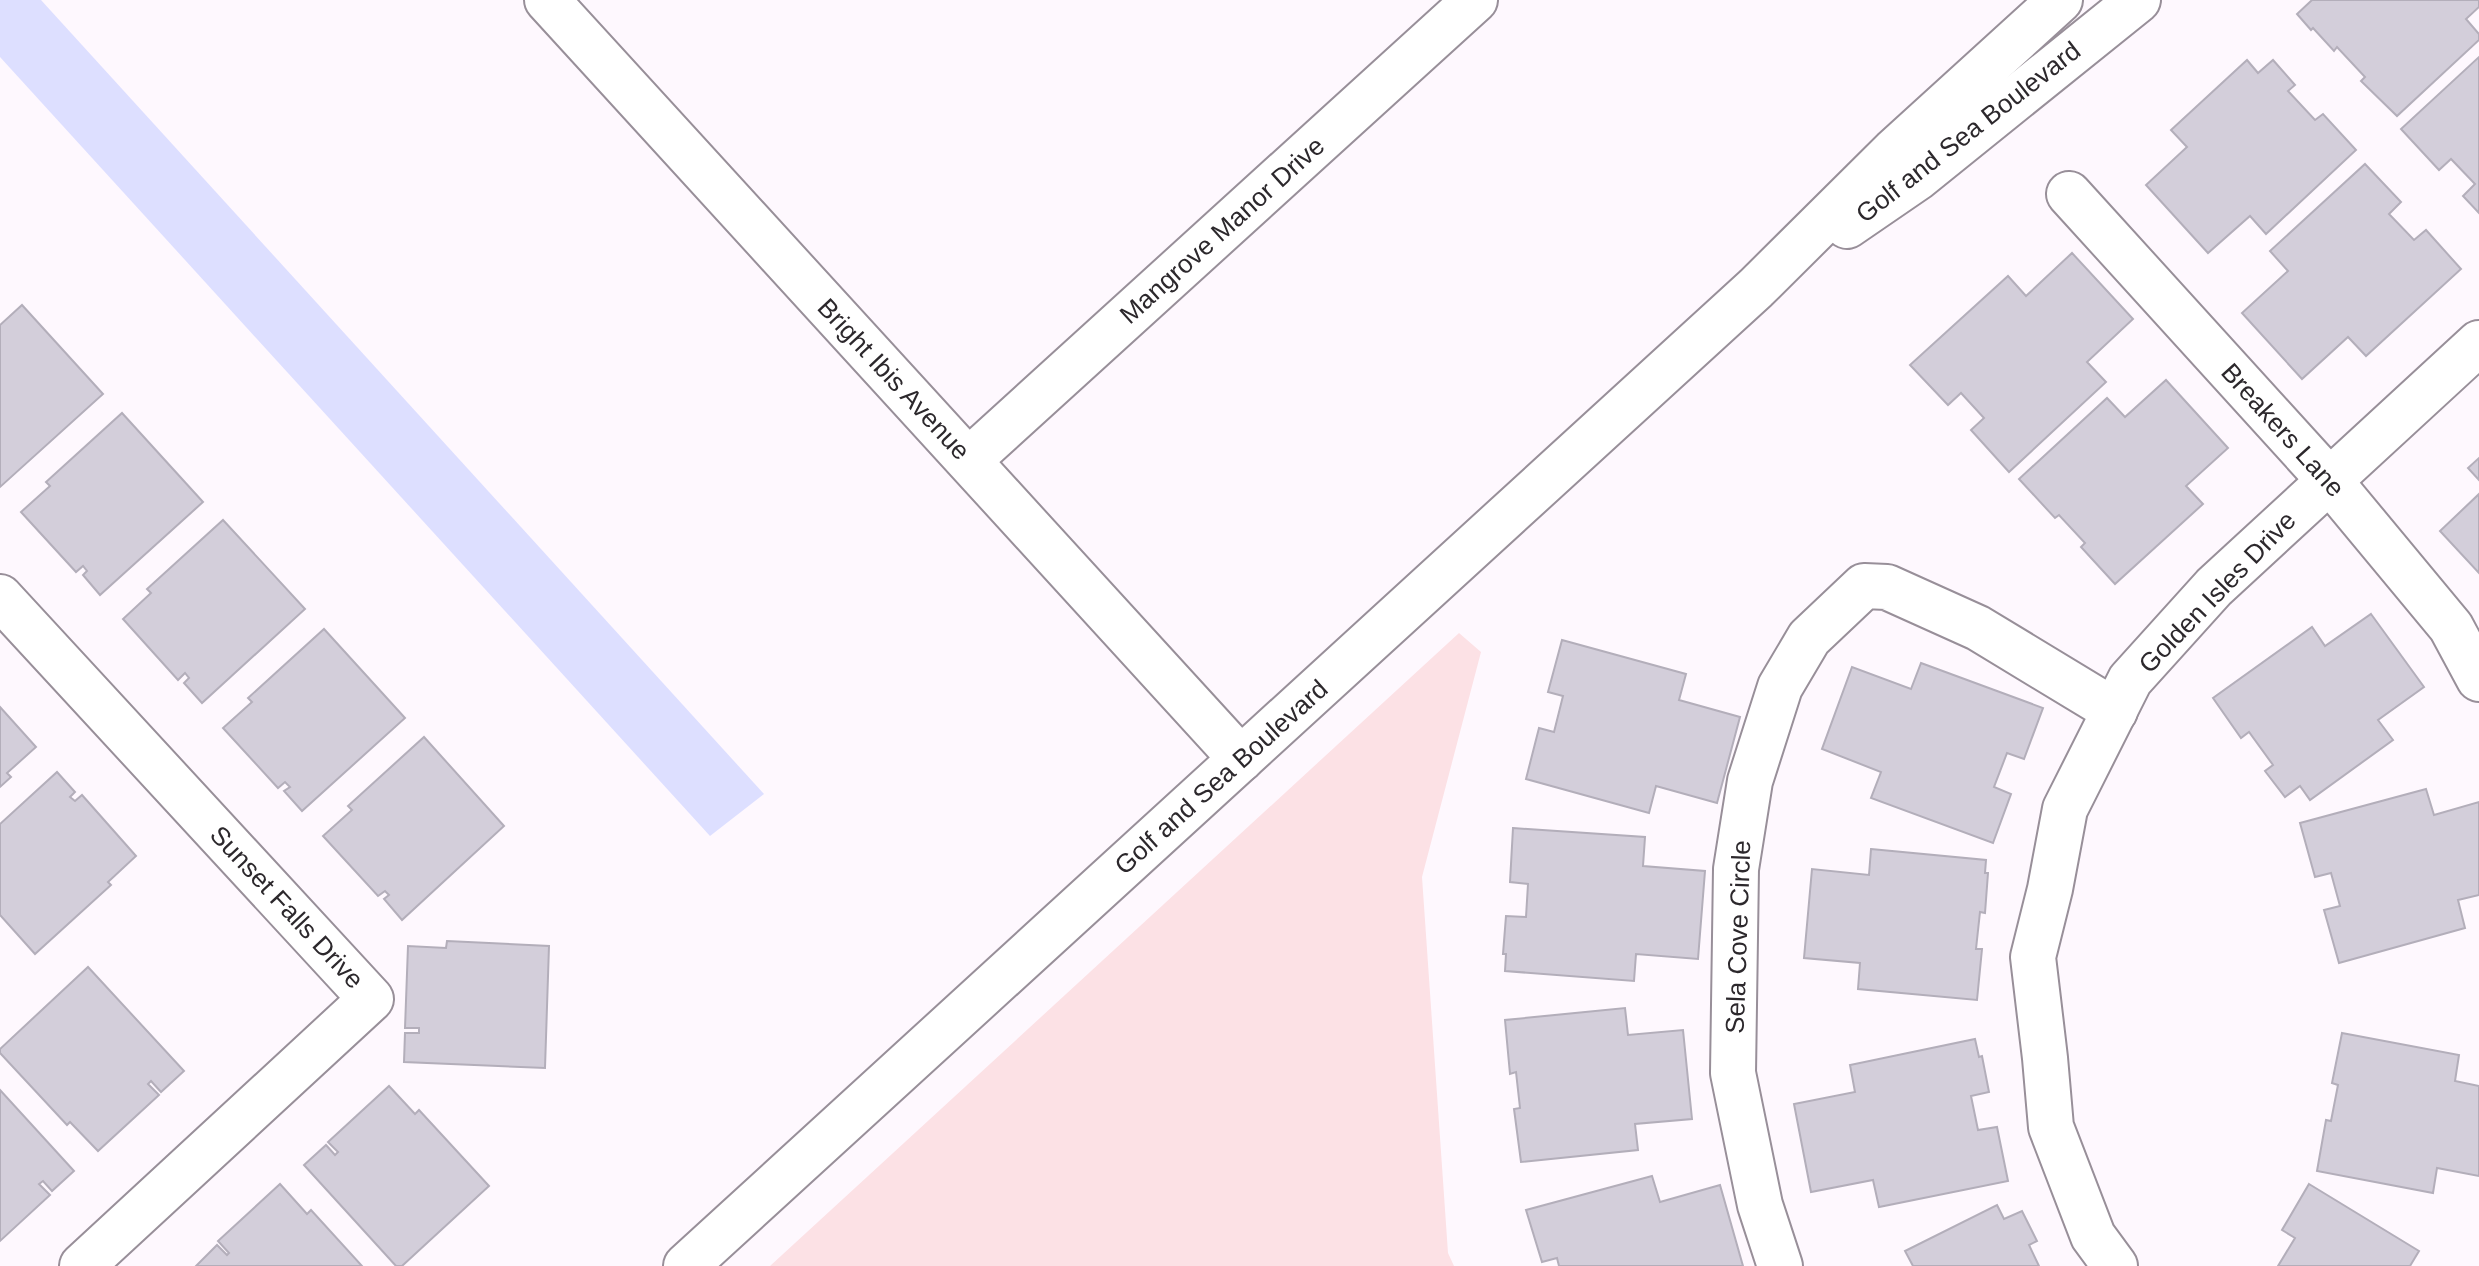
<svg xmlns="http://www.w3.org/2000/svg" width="2479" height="1266" font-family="Helvetica,sans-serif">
<rect width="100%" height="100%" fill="#fef8fe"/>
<path fill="#fce1e5" d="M1459,633l22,19 -59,225 26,376 6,13h-684z"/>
<path fill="#dddfff" d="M0,0h41l723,794 -54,42 -710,-779z"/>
<g fill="#d3ceda" stroke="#b3aeba" stroke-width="2">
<path d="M2312,0h167v7l-13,12 13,15v6l-82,76 -36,-35 4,-4 -28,-30 -3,4 -21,-23 -2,2 -14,-16z"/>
<path d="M2479,57v156l-16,-17 12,-12 -24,-25 -12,11 -38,-41z"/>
<path d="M2247,60l11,13 15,-13 22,25 -7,6 27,29 8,-6 33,36 -90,84 -16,-18 -42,37 -62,-68 41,-38 -16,-17z"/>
<path d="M2365,164l36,38 -12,12 25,26 12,-10 35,39 -95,87 -18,-19 -46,42 -60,-66 46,-42 -18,-20z"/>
<path d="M2072,253l61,66 -46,43 19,20 -97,90 -38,-42 13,-12 -23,-25 -13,12 -38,-40 98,-89 18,20z"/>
<path d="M22,305l81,89 -103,93v-162z"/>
<path d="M2166,380l62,68 -42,38 17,18 -88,80 -34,-37 4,-4 -26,-28 -4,3 -36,-39 88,-81 18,19z"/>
<path d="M122,413l81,89 -103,93 -17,-20 4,-4 -4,-5 -7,6 -55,-60 29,-26 -4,-4z"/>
<path d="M2479,458v22l-11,-12z"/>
<path d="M2479,494v79l-39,-42z"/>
<path d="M223,520l82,89 -103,94 -18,-20 5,-5 -4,-5 -7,7 -55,-61 28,-26 -4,-4z"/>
<path d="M2371,614l53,73 -46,33 15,20 -83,60 -10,-14 -15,11 -20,-26 8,-6 -24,-33 -8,6 -28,-40 99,-71 13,19z"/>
<path d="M324,629l81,89 -103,93 -18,-20 6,-4 -5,-5 -7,6 -55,-60 29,-26 -4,-4z"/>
<path d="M1562,640l124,34 -7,26 61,17 -23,86 -61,-17 -7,27 -123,-34 13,-51 15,4 9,-36 -15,-4z"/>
<path d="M1921,663l122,45 -19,51 -17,-6 -13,34 17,7 -18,49 -122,-45 10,-26 -59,-23 30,-82 59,22z"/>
<path d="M0,707l36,40 -29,26 4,4 -11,10z"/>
<path d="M424,737l80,89 -102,94 -18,-21 5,-4 -4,-4 -7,5 -55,-60 29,-26 -4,-4z"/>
<path d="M57,772l18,20 -5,5 5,4 7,-6 54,61 -28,26 3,3 -76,69 -35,-39v-91z"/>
<path d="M2426,789l8,26 45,-13v93l-21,5 7,28 -126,35 -15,-53 16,-4 -9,-33 -16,4 -15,-54z"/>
<path d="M1513,828l132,9 -2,29 62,5 -7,88 -62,-5 -2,27 -129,-10 1,-17h-3l3,-38 20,1 2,-33 -18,-2z"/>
<path d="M1871,849l115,11 -1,13h3l-3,40 -5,-1 -4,37h6l-5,51 -119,-11 2,-26 -56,-5 8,-89 57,6z"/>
<path d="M447,941l102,5 -4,122 -141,-6 1,-29h14v-5h-14l3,-82 38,2z"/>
<path d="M88,967l96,104 -23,21 -10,-11 -3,3 11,11 -61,56 -28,-29 -3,3 -67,-72v-4z"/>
<path d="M1625,1008l3,27 55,-5 9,89 -57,5 3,26 -117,12 -7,-53 6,-1 -4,-36 -6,2 -5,-54z"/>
<path d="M2342,1033l117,22 -4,26 24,5v90l-42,-8 -4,25 -116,-22 9,-51 5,1 7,-36 -6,-2z"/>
<path d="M1975,1039l4,18 3,-1 7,36 -18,4 7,34 19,-3 11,54 -129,26 -6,-27 -62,12 -17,-88 61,-12 -5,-27z"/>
<path d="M389,1086l26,28 4,-4 70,76 -87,80h-6l-92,-101 22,-20 9,10 3,-3 -10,-10z"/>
<path d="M0,1090l74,81 -22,20 -9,-10 -4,3 11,11 -50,46z"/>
<path d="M1652,1176l8,26 60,-17 23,81h-184l-2,-8 -15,4 -16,-52z"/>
<path d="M280,1184l27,30 4,-4 51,56h-166l21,-21 10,10 2,-2 -11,-12z"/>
<path d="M2309,1184l110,67 -9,15h-132l17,-28 -13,-8z"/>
<path d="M1997,1205l7,14 18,-8 15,30 -8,4 10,21h-126l-8,-15z"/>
</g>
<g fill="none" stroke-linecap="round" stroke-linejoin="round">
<g stroke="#988f99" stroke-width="48">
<g id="minor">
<path d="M547,0l694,759"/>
<path d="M2069,194l260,286 122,147 28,52"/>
<path d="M969,460l506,-460"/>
<path d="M0,597l371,402 -289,267"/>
<path d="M1780,1266l-20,-61 -27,-132 3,-204 14,-88 30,-94 29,-49 55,-52 23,1 91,41 137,83"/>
<path d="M2115,1266l-22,-30 -42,-109 -6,-69 -12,-101 17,-68 15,-80 65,-129 84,-93 265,-244"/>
</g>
</g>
<g stroke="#988f99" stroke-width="48">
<g id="tertiary">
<path d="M1847,226l70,-48 221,-178"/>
<path d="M686,1266l1070,-978 138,-137 166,-151"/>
</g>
</g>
<use href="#minor" stroke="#fff" stroke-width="44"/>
<use href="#tertiary" stroke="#fff" stroke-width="44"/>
</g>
<g text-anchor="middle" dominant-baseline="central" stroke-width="7" stroke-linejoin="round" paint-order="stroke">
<g font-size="26" fill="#2c282c" stroke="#fff">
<text transform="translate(1968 132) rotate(-38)">Golf and Sea Boulevard</text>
<text transform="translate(1222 230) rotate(-42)">Mangrove Manor Drive</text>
<text transform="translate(894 379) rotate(47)">Bright Ibis Avenue</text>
<text transform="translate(2283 430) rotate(48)">Breakers Lane</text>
<text transform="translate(2217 592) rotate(-46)">Golden Isles Drive</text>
<text transform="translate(1221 777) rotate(-42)">Golf and Sea Boulevard</text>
<text transform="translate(287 907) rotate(47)">Sunset Falls Drive</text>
<text transform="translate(1738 937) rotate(-88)">Sela Cove Circle</text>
</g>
</g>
</svg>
